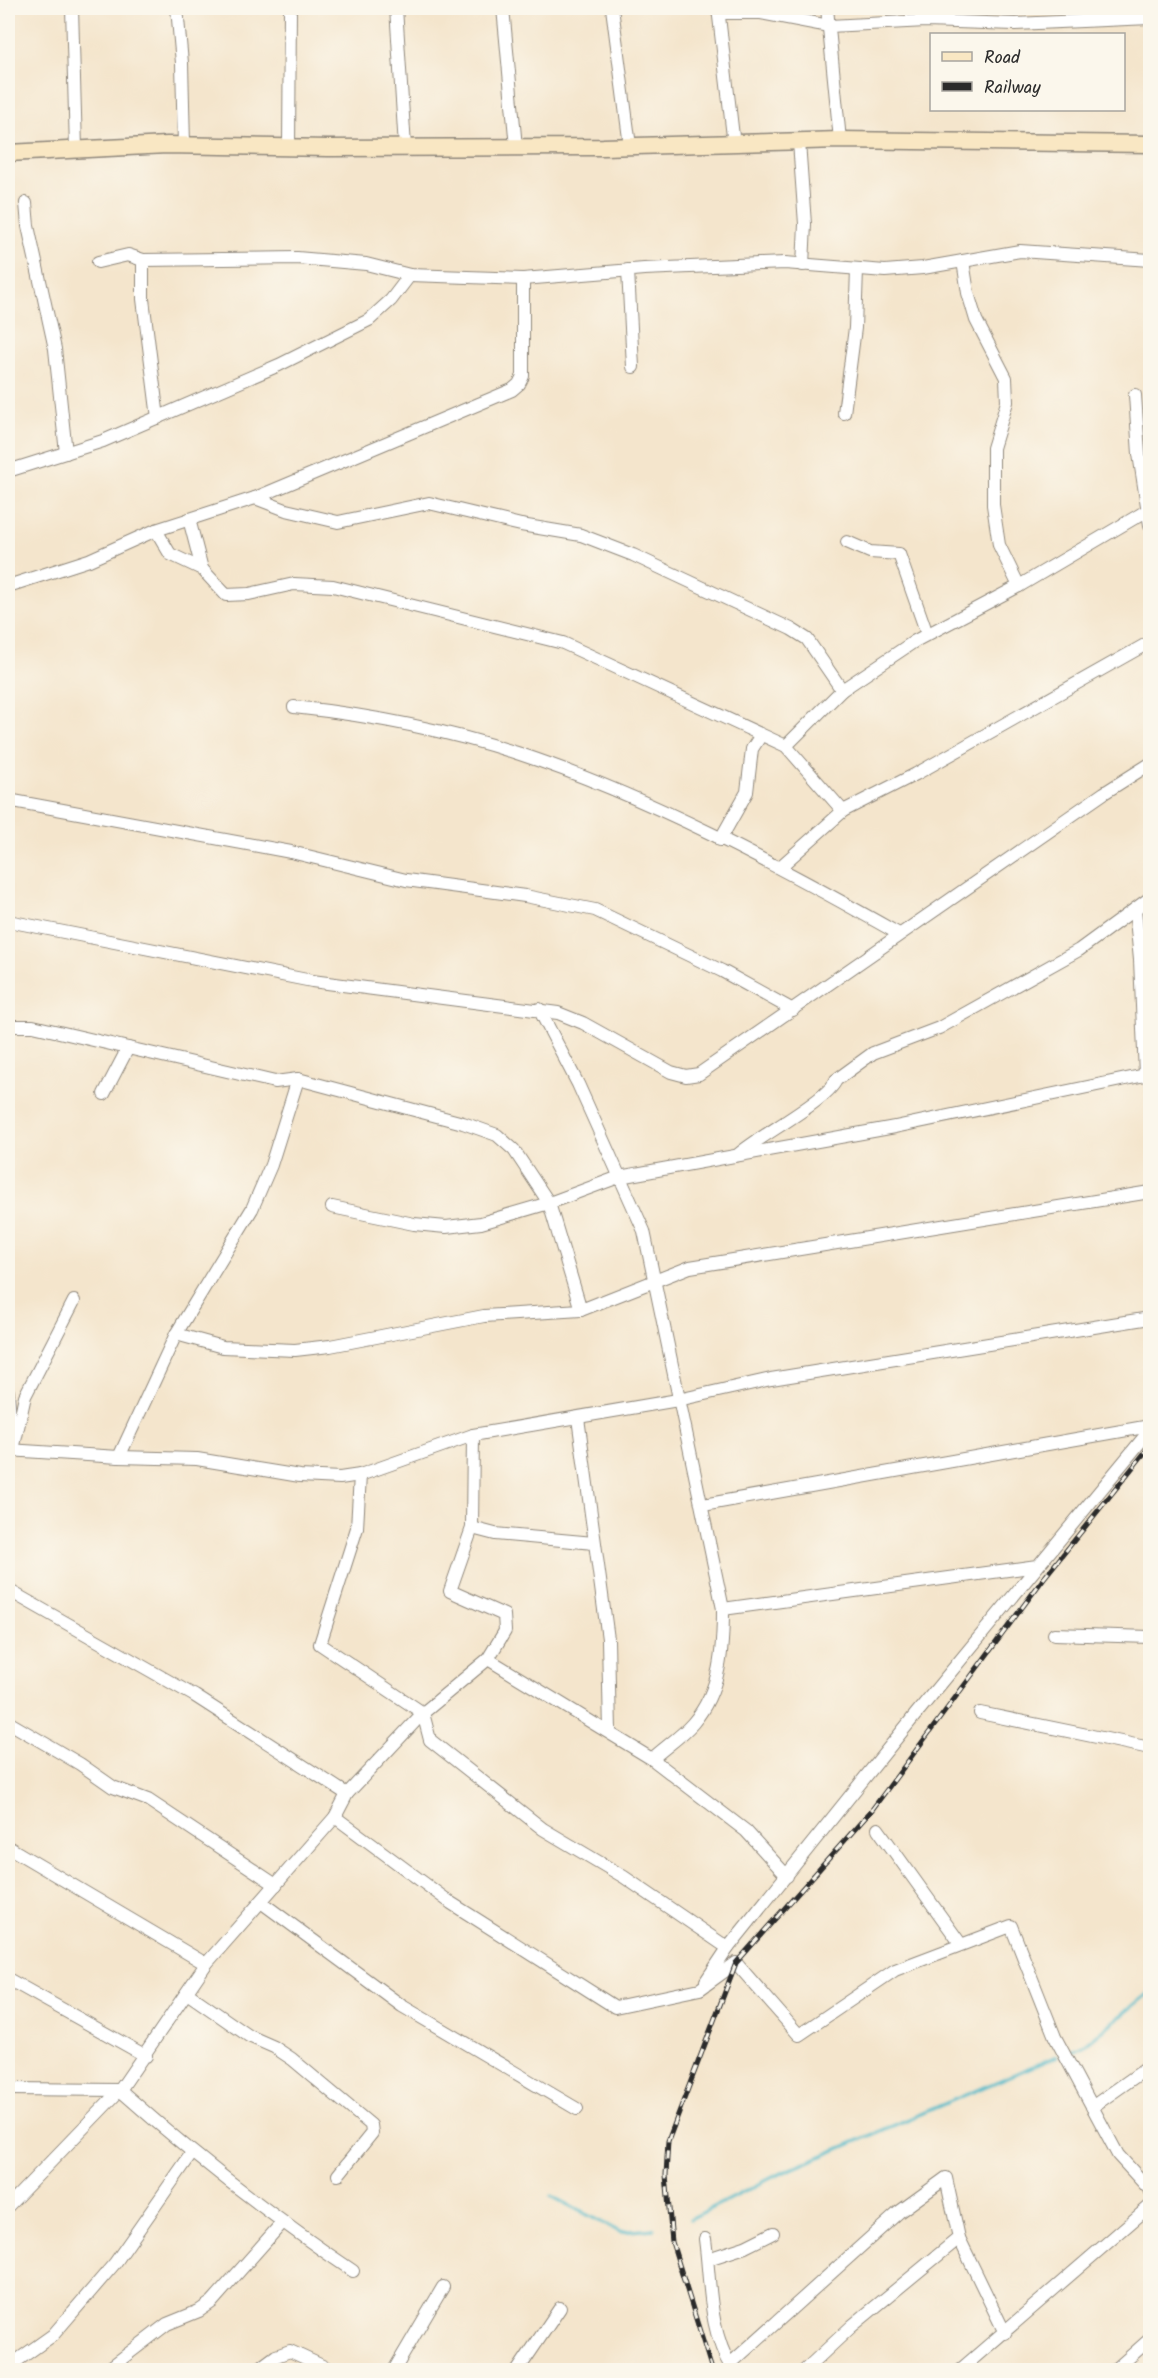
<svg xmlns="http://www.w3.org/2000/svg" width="1158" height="2378" font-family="Kalam,sans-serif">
<rect width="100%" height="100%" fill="#fbf7ec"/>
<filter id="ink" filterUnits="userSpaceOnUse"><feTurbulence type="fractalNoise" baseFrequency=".0167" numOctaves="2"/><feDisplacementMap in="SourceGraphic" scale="12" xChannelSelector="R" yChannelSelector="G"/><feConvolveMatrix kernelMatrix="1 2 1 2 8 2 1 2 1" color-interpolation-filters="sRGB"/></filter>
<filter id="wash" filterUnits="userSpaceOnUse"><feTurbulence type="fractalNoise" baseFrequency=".008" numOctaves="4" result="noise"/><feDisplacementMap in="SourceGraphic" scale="24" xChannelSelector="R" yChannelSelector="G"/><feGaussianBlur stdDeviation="1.35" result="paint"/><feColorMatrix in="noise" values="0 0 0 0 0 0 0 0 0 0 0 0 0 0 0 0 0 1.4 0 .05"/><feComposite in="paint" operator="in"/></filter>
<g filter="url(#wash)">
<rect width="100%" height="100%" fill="#f4e5cc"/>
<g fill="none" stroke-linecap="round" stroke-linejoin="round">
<g stroke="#4db9c9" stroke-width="3">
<path d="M1069,2052l14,-6 67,-54"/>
<path d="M551,2196l69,36 34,-3"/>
<path d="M690,2219l87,-44 280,-119"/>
</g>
</g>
</g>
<g filter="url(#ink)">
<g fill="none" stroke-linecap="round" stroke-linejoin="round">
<g stroke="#90887c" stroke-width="14">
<g id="street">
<path d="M72,8l4,141"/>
<path d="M177,8l5,55 2,82"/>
<path d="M396,8l9,139"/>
<path d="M503,8l13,139"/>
<path d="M612,8l18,138"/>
<path d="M718,8l16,137"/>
<path d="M827,8l13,132"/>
<path d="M718,13h43l68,13 97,-5 89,3 135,-6"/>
<path d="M799,142l6,82 -2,41"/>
<path d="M289,147l1,-139"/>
<path d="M26,203l2,23 27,123 11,104"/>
<path d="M143,260v39l15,119"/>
<path d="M963,261l5,32 8,27 30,58 1,24 -14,46v57l6,40 20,41"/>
<path d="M98,262l30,-7 15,5 154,-2 69,6 44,11 113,4 121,-10 141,-6 100,8 38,-3 97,-17 130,9"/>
<path d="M628,270l5,97"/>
<path d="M1135,395l4,59 11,71"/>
<path d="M844,413l11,-85 2,-59"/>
<path d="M8,471l95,-30 176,-76 90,-45 22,-20 19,-25"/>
<path d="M255,498l31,12 52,12 91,-19 92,22 60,10 52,20 158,74 16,10 35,51"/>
<path d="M189,519l13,50"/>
<path d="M156,530l14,24 32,15 24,26 23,-1 45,-10 39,2 230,57 223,103 57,65"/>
<path d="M847,542l23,10 29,2 28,80"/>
<path d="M8,586l81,-26 67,-30 99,-32 257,-108 7,-6 4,-8v-97"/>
<path d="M294,707c74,8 152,23 223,46 131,43 262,113 382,181"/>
<path d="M786,746l56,-56 73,-49 104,-55 129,-76"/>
<path d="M8,800l283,52 115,28 119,16 70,14 127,61 71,39"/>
<path d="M720,840l27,-48 5,-43 9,-14"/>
<path d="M780,867l63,-56 73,-37 234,-132"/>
<path d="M1135,909l5,51 5,114"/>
<path d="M8,921l304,60 246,32 25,10 88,49 15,4 13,-2 405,-281 46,-29"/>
<path d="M539,1009l39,75 66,147 79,378c0,40 -2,81 -30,114 -11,13 -28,24 -41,36"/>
<path d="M8,1026h25l242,56 23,-3 165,44 34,12 17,15 35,53 32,107"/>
<path d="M104,1094l24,-46"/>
<path d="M739,1154c20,-18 89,-54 97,-74l37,-27 66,-25 140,-78 71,-52"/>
<path d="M332,1207l82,17 32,3 35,-4 68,-20 70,-26 276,-50 255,-53"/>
<path d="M176,1334l47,13 72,3 35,-4 154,-30 97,-6 109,-43 460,-75"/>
<path d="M8,1392l3,45"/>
<path d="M578,1418l30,221 2,93"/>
<path d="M8,1450l111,7 78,2 103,17 40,2 20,-3 113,-40 205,-35 93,-21 379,-61"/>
<path d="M13,1450l12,-54 49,-95"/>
<path d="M119,1457l57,-123 76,-125 19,-44 27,-86"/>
<path d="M360,1475l-3,53 -37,116 103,69 7,27 113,89 81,48 104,71"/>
<path d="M703,1505l447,-79"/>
<path d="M472,1528l23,6 99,9"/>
<path d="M8,1590l187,106 152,98"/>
<path d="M723,1609l314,-43"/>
<path d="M1054,1634l96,3"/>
<path d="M488,1659l164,100 94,72 41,45"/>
<path d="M980,1713l170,35"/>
<path d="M8,1722l72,42 33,23 35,13 128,85"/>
<path d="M335,1817l116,86 164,104 85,-18 36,-26 63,72 96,-65 116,-44 44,111 63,118 32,35"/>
<path d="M878,1829l82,114"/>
<path d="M8,1847l198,117"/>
<path d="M261,1902l141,104 175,103"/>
<path d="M8,1979l138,77"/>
<path d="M706,1981l22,-33 188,-234 234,-284"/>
<path d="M187,1993l62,43 25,11 18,12 79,66 1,8 -34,42"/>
<path d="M8,2089l112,1c74,66 151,126 233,181"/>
<path d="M1092,2107l58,-41"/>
<path d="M8,2206l112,-116 86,-126 129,-147 12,-23 76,-81 65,-54 17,-28 -1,-16 -54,-24 22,-63 1,-93"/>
<path d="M705,2239c6,45 3,90 27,130"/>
<path d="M708,2259l37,-12 28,-14"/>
<path d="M729,2365l170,-153 47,-34 13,60 46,95"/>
<path d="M8,2367l45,-32 62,-72 77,-110"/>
<path d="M107,2370l60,-46 32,-13 13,-9 70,-79"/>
<path d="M257,2370l19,-14 14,-5 41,19"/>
<path d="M394,2370l49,-83"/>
<path d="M518,2370l42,-62"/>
<path d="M805,2370l47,-44 107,-88"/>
<path d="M960,2370l190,-164"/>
<path d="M1115,2370l35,-31"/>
</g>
</g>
<g stroke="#90887c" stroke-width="19">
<path id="secondary" d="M8,153l159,-8 161,3 275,-1 237,-7 310,4"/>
</g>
<use href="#street" stroke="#fff" stroke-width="12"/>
<use href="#secondary" stroke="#f9e7c3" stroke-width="16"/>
<g stroke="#2b2b2b" stroke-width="5">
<path id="rail" d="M712,2370l-40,-128 -6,-67 2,-34 68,-178 135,-152 173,-233 106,-132"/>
</g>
<use href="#rail" stroke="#fbf7ec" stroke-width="3" stroke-dasharray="9" stroke-linecap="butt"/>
</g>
</g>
<rect width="1158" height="2378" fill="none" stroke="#fbf7ec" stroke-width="30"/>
<rect x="930" y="33" width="195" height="78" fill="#fbf7ec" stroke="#a8a59f" stroke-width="1.5"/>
<rect x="942" y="52" width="30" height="9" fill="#f9e7c3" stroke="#a8a59f" stroke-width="1.5"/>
<text x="984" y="63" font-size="18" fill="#2b2b2b">Road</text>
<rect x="942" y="82" width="30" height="9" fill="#2b2b2b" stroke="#a8a59f" stroke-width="1.5"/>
<text x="984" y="93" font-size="18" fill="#2b2b2b">Railway</text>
</svg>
